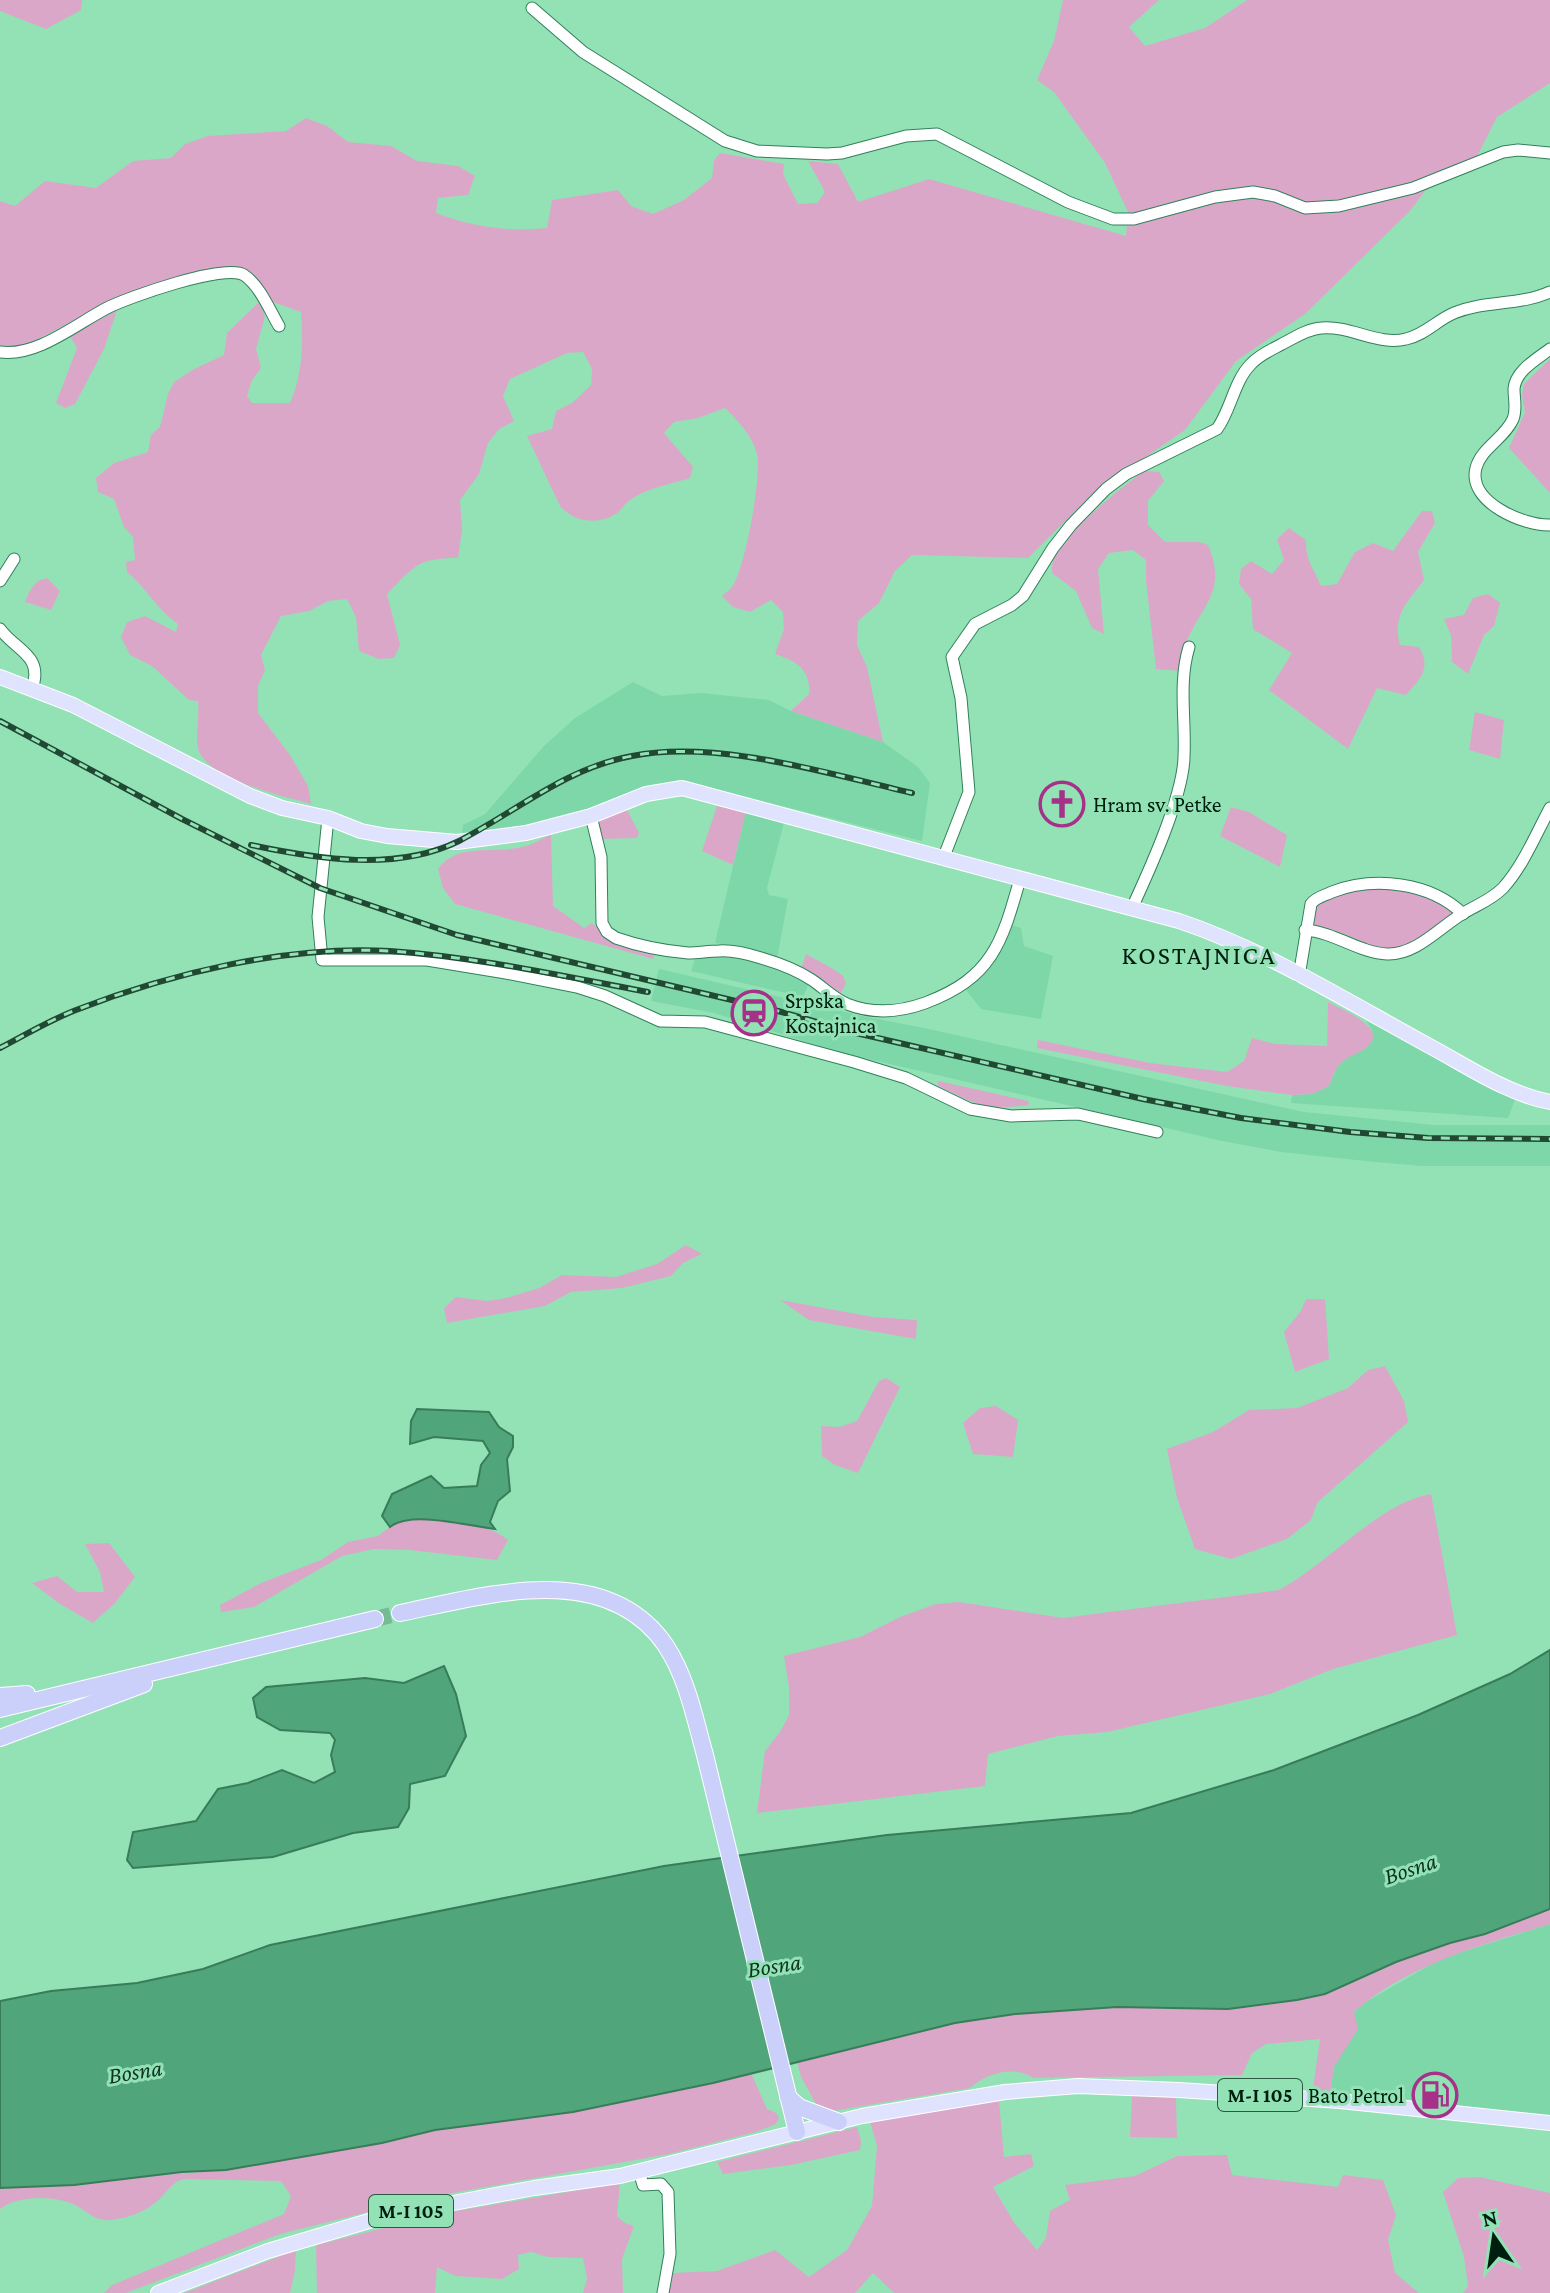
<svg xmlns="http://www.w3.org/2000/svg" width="1550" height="2293" font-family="'Crimson Pro',serif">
<rect width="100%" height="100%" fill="#93e2b6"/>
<g fill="#7ed7a8">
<path d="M633,682l29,14 39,-3 68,7 22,11 92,31 35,25 12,16 -8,58 -224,-56 -23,-3 -24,6 -100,34 -58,10 -31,2 1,-9 22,-11 59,-68 31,-28z"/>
<path d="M746,811l39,8 -18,69 2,7 19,4 -11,60 -35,-13 -27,-3z"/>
<path d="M1011,925l10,3 3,18 29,10 -12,63 -60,-10 -15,-19 22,-24z"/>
<path d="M715,953l44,7 50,23 -6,14 -112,-26 5,-15z"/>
<path d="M659,969l208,48 57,11 380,84 130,13h116v41h-128l-47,-4 -94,-10 -59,-11 -384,-89 -124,-39 -63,-12z"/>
<path d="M1366,1021l150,76 -8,21 -217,-15 1,-8 20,-1 17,-8 8,-19 10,-10 18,-8 7,-19z"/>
<path d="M1550,1924v192l-220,-22 4,-27 10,-20 10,-35 12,-10 74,-43z"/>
</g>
<g fill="#dba7c9">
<path d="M0,0h82l-1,10 -35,19 -46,-18z"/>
<path d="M1063,0h96l-30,27 16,19 60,-18 42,-28h303v83l-53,34 -25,49 -35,9 -27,36 -105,103 -69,47 -51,69 -89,61 -68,67 -116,-3 -17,16 -16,32 -21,18 -1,24 10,22 16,75 -92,-31 18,-17c2,-24 -12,-33 -34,-40l9,-25 -1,-17 -12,-12 -21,12 -17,-5 -11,-11c3,-3 7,-5 10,-9 13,-18 30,-111 25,-133 -5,-19 -19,-33 -32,-46l-27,10 -24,4 -10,11 29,34 -3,11c-19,6 -43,10 -60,22 -5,3 -8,10 -13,13 -19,13 -43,9 -57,-7l-33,-70 25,-7 4,-18 16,-8 19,-18 1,-16 -9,-17 -16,1 -57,26 -7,17 11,25 -15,8 -11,14 -9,31 -19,26 2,30 -4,28c-41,0 -43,8 -71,36l13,51 -6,13 -15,1 -20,-8 -3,-34 -9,-18 -19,2 -19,10 -28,5 -20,39 4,15 -7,16v27l32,42 18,31 3,18c-28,-8 -101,-24 -112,-53 -5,-13 1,-34 -1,-50l-9,-1 -37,-34 -22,-11 -9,-18 6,-15 18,-6 31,16 2,-8c-22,-15 -31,-36 -51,-52l-1,-10 9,-2 -2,-23 -9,-10 -10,-28 -16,-7 -2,-14 18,-15 34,-11 3,-17 9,-8 8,-33 6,-12 20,-13 30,-14 3,-22 32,-31 6,14 -9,33 5,19 -9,12 -5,16 5,7h38c13,-30 13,-59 11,-91l-28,-10 -21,-29 -13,-5 -19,-1 -87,24 -109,55 -24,1v-146l15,5 30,-25 51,7 37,-27 38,-3 14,-14 23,-8 78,-5 20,-13 21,8 21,16 43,4 26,15 41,5 17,10 -7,19 -30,3 -2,15c37,14 72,19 111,15l5,-28 66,-10 13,16 22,8 31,-14 28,-22 2,-18 6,-7 64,11 -1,10 15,30 19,-1 8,-11 -17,-31 30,3 20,38 71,-23 197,57 2,-24 -23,-49 -51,-71 -17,-12 17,-39z"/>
<path d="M117,310l-13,39 -29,55 -10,4 -9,-5 21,-55 -8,-14z"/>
<path d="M1550,359v134l-41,-45 16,-36 -3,-17 2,-11z"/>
<path d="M1144,471l15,1 5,9 -16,20v24l17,17h34l9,3c21,48 -9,62 -23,101 -3,7 -4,17 -5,25l-24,-2 -10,-88v-21l-13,-10 -24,3 -11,16 6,65 -12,-6 -16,-37 -24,-18c0,-7 0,-13 4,-19 14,-25 64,-66 88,-83z"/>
<path d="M1422,511h10l3,12 -17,29 6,28c-17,23 -32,35 -24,65l19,2c13,21 1,32 -13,48l-29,-7 -29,61 -79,-59 23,-37 -39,-24 -2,-30 -12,-15 2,-15 10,-8 21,13 12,-14 -7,-21 12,-11 17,12c0,23 7,26 15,46l16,-2 18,-32 18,-9 20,8z"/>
<path d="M47,578l13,13 -9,19 -26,-8c4,-11 9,-22 22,-24z"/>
<path d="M1488,594l12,9 -6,23 -10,9 -16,39 -16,-12 -1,-27 -7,-16 20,-4 9,-17z"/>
<path d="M1475,712l29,8 -4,39 -31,-9z"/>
<path d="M717,806l29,5 -13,54 -31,-14z"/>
<path d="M1231,807l18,5 38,23 -7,32 -60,-31z"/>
<path d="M627,810l12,23 -2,5 -37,1 -3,-18z"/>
<path d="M551,834l2,72 31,22 8,-5 21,19 42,12 -2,5 -198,-55 -12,-16 -5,-19c19,-27 56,-15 84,-22 10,-2 20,-8 29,-13z"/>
<path d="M1366,888c32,2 61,4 87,25l-33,26 -18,8h-27l-41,-17 -25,-5 8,-22 33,-13z"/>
<path d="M806,954l29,16 8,6 3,7 -5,10 -40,-24z"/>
<path d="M1328,1002c15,8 67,28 35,48 -10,6 -20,8 -26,18 -4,5 -5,12 -8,18l-17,8 -20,1 -65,-9 -190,-38 1,-8 112,23 77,9 17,-11 8,-23 23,6 52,2z"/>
<path d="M938,1081l90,20 1,4c-43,6 -54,-1 -91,-19z"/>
<path d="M686,1245l16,9 -19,9 -12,13 -49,12 -51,4 -26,14 -98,17 -3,-15 12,-11 31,4 19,-3 33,-10 23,-13 54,2 41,-13z"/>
<path d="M1306,1299h19l4,60 -34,13 -11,-40 17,-21z"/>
<path d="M780,1300l93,17 44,3 -1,19 -107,-19z"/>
<path d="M1385,1366l19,35 4,21 -91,81 -6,17 -24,19 -56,20 -36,-10 -18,-51 -10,-49 46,-17 36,-22 48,-2 51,-20 20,-18z"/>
<path d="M886,1378l14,9 -42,86 -23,-8 -13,-9 -1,-30 18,1 18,-6 22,-40z"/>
<path d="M996,1406l22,14 -5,37 -40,-3 -10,-31 17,-15z"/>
<path d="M1431,1494l26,141 -124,34 -63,25 -163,38 -49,4 -70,18 -3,32 -228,27 8,-62 15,-19 9,-17v-28l-5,-31 76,-19 40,-20 36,-13 23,-2 104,16 216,-28c49,-26 101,-88 152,-96z"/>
<path d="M399,1520c35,0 82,-2 109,20l-11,20 -88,-10 -35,-1 -32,7 -88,51 -33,5 -1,-7 41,-22 60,-23 27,-18 30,-6z"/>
<path d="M109,1543l26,34 -20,26 -22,20 -33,-19 -28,-21 25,-7 20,16h27l-4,-20 -15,-28z"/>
<path d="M1550,1909v15c-68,21 -141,40 -196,88l4,17 -24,38 -4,27 -17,-6 7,-49 -54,5 -14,9 -10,22 -209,3c-20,-13 -46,-5 -63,10l-149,25 -20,-36 -4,-16 158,-38 60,-9 102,-7 111,2 135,-31 33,-16 54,-19 35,-9z"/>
<path d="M751,2073l16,36 9,4 3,5 -3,6 -20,8 -87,22 -244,44 -145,36 -154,59h-22l8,-8 172,-71 7,-18 -10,-15 -97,-2c-15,4 -17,15 -28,23 -13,11 -29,16 -45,18 -13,2 -24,-8 -34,-14 -21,-11 -59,-11 -77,3v-21l226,-18 156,-27 53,-13 138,-18z"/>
<path d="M1132,2096l44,2 1,40 -47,-1z"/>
<path d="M999,2101l5,56 27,-3 3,12 -41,21 22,37 22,26 9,-12 4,-27 20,-11 -5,-15 70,-9 42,-20 50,-1 5,20 106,12 5,-12 40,5 13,35 -8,25 7,33 24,20h-525l-21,-20 -18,20h-186l3,-20 45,-2 58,-21 34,27 38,-27 25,-44 5,-60 -7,-25z"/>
<path d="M857,2127l4,14 -1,9 -69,15 -68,9 -6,-12z"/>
<path d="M1480,2177l70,16v100h-87l5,-7 -4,-29 -21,-65 15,-14z"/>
<path d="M620,2183l-3,33 8,7 9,3 -12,33 1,34h-40l4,-15 -4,-20 -35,-1 -17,-5 -13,3 1,14 -17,10 -47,-3 -18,-9 -2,26h-118l-1,-48 123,-31z"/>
<path d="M296,2250l-1,20 -5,23h-106z"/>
</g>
<g fill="#50a57a" stroke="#387c5a" stroke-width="2">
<path d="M417,1409l72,3 10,15 14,9v11l-6,12 3,32 -12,10 -8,21 5,7c-27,-3 -84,-19 -105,-2l-8,-11 10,-22 39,-18 13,12 33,-2 4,-21 9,-12 -7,-12 -49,-4 -24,7 1,-23z"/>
<path d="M1550,1650v259l-65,25 -35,9 -54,19 -71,32 -28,6 -69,9 -111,-2 -102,7 -60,9 -242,60 -140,29 -138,18 -53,13 -156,27 -44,2 -108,13 -74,3v-187l51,-10 86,-8 66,-14 67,-24 394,-79 223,-31 244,-22 143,-43 144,-55 92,-41z"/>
<path d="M444,1666l12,28 10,42 -21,40 -35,8 -1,24 -11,19 -45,6 -80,24 -140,11 -6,-8 6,-28 63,-11 22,-32 30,-6 34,-13 32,13 21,-11 -4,-17 4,-15 -5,-7 -50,-3 -23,-13 -4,-19 13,-11 99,-9 39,5z"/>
</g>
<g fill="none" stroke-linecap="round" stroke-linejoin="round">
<path stroke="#76bb95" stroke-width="16" stroke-dasharray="16 8" stroke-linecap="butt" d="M375,1619l25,-6"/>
<g stroke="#30805a" stroke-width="13">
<g id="minor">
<path d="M532,8l51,44 142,89 32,10 70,3 15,-1 64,-17 31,-2 131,68 45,17h21l81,-22 38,-5 22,4 30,12 34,-2 74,-18 90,-36 15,-2 32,3"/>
<path d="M1550,349c-13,10 -35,22 -36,40 0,10 3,20 -1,30 -8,19 -32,29 -37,49 -9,34 48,58 74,57"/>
<path d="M0,352c37,5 76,-28 107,-44 22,-11 118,-45 137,-33 16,11 25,34 35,51"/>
<path d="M0,581l14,-22"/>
<path d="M0,629c16,22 44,26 32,60"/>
<path d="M591,816l10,41 1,66 5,9 9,6c23,8 48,13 72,15 10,0 21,-2 31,-2 13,-1 29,3 42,7 17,5 36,12 51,22 12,8 21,18 35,24 25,10 53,8 78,-1 67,-25 77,-60 95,-124"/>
<path d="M328,818l-10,99 4,43h105l79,13 71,14 28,9 55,25 45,1 149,40 52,16 64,31 41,7 67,-2 79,18"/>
<path d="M943,859l26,-67 -8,-94 -9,-41 23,-33 37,-19 11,-9 30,-48 18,-23 35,-36 20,-15 91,-45c14,-19 17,-48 34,-65 8,-9 20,-14 31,-20 12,-6 25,-15 39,-16 29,-3 57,18 85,11 19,-4 31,-19 48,-26 31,-13 65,-7 96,-21"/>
<path d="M1132,908c17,-37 51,-111 52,-151 2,-37 -6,-74 5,-110"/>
<path d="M1305,930c29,2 55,23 82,24 29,1 52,-26 75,-40 14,-9 28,-13 41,-26 20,-22 33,-54 47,-80"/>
<path d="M1299,976l12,-72c5,-7 13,-8 21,-12 42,-16 98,-10 131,22"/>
<path d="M639,2171l4,14 18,-1 7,8 2,62 -7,39"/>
</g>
</g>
<g stroke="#fff" stroke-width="16">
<g id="major">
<path d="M0,677l73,28 177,91 32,12 46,10 33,13 26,5 70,6 69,-9 65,-17 55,-22 36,-6 497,133c89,30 171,82 254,127 37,20 75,46 117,54"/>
<path d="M158,2293l110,-42 121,-36 145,-27 86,-12 242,-60 143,-24 73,-6 101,4 161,11 210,22"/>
</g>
</g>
<g stroke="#fff" stroke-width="18">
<g id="highway">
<path d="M400,1613c84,-17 206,-55 266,33 21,32 29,73 39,109l92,377"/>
<path d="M0,1696l27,-2"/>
<path d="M0,1709l375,-90"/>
<path d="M0,1738l144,-54"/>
<path d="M788,2097l11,10 40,15"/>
</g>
</g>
<use href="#minor" stroke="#fff" stroke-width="11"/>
<use href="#major" stroke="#e0e3fd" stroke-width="14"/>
<use href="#highway" stroke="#cbd0fb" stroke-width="16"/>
<g stroke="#204833" stroke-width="6">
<g id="rail">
<path d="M0,721l182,98 138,69 137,47 321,76 78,22 287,66 98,19 109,14 78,6 122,1"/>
<path d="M251,845c66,14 145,27 208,-4 58,-30 107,-73 173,-85 85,-17 197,18 280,37"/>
<path d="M0,1048c25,-13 50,-28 76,-38 95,-37 212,-65 314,-59 87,6 172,25 258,41"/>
</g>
</g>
<use href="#rail" stroke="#93e2b6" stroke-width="3" stroke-dasharray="9" stroke-linecap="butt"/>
</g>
<defs>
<g id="church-ring" transform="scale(2.3)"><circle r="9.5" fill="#93e2b6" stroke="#a63189" stroke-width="1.5"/><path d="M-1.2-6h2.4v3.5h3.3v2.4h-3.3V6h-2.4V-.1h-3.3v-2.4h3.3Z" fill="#a63189"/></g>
<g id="station-ring" transform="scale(2.3)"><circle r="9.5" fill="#93e2b6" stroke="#a63189" stroke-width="1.5"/><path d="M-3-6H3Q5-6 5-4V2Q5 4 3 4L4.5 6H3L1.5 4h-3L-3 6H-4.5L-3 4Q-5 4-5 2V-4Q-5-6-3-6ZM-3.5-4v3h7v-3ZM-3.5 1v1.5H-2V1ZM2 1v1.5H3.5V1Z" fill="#a63189"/></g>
<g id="fuel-ring" transform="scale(2.3)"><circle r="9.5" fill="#93e2b6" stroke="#a63189" stroke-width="1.5"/><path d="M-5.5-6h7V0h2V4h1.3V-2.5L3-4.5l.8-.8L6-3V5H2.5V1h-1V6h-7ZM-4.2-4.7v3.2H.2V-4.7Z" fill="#a63189"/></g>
</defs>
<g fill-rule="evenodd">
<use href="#church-ring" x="1062" y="804"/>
<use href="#station-ring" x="754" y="1013"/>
<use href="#fuel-ring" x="1435" y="2095"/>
</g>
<g text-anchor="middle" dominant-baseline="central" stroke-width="6" stroke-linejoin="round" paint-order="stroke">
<g fill="#93e2b6" stroke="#2c5941" stroke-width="2">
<rect x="1218" y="2079" width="84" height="32" rx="6"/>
<rect x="369" y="2195" width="84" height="32" rx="6"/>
</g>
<g font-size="20" font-weight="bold" fill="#001e0f">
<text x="1260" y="2095">M-I 105</text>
<text x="411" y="2211">M-I 105</text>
</g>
<g font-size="22" fill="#001e0f" stroke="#93e2b6" text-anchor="start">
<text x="1093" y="804">Hram sv. Petke</text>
<text x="785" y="1000">Srpska<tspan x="785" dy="25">Kostajnica</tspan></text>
<text x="1404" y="2095" text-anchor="end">Bato Petrol</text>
</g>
<g font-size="24" font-style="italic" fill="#0e3422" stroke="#93e2b6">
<text transform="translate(1410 1868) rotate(-19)">Bosna</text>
<text transform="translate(774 1965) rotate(-9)">Bosna</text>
<text transform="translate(135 2071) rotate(-9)">Bosna</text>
</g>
<g font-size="26" letter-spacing="2" fill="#001e0f" stroke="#93e2b6">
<text x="1199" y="955">KOSTAJNICA</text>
</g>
</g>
<g transform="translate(1494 2237) rotate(347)" stroke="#93e2b6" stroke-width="6" paint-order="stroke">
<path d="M0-6L14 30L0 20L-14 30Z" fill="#001e0f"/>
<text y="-12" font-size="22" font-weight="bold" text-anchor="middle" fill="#001e0f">N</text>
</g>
</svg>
